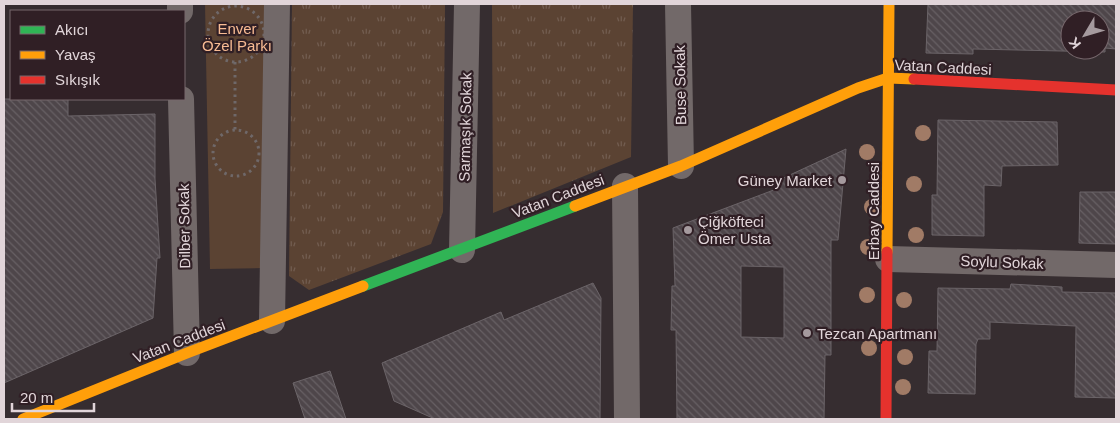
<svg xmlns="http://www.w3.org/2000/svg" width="1120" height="423" font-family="Arial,sans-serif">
<defs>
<pattern id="grass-tufts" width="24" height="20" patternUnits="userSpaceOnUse" patternTransform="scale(1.25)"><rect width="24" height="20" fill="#5b4333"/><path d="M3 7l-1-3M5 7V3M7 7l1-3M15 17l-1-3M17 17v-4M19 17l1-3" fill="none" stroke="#725d50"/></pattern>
<pattern id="building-back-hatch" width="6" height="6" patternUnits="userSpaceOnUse" patternTransform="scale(1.25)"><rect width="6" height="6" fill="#4e464a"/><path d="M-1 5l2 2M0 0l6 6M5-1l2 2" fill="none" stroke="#676064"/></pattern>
</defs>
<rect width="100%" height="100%" fill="#362d30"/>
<g fill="url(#grass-tufts)">
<path d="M292,4h153l-2,208 -12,32 -122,46 -20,-14z"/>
<path d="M492,4h141l-2,153 -138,56z"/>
</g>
<path fill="#5b4333" d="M205,4h65l-6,264 -54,1z"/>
<g fill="url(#building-back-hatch)" stroke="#6b6468" fill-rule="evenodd">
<path d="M928,4h188v45l-11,-1v4l-132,-3v5l-47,-1zM1070,20h30v30h-30z"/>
<path d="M4,99h64v17l87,-2v65l5,79h-3l-4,60 -149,65z"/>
<path d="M938,120l119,2 1,43 -56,1 -1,20 -17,-1v51l-52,-1v-40h5z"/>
<path d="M846,149l-8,91h-7v115h-6l-1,64h-147l-1,-89h-5l1,-44h3l-2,-58 106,-40v-8zM741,266l43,1v71l-43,-1z"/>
<path d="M1080,192h36v52l-37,-1z"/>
<path d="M593,283l8,15 -1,121h-165l-41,-18 -12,-38 119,-51 3,8z"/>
<path d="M1011,284l51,3v5l54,1v105l-41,-1 1,-71 -86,-4v17h-12l-2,5 -1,50 -47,-1 1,-42h8l1,-63 72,1z"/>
<path d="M330,371l16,48h-41l-12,-36z"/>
</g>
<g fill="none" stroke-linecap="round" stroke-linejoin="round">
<g stroke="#6f6869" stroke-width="3" stroke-dasharray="2.5 4" stroke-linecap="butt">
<circle cx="236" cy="34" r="28"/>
<path d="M235,62v68"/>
<circle cx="236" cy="153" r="23"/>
</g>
<g stroke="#726969" stroke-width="26">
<path d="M678,4l3,162"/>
<path d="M180,11v-7"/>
<path d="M181,99l6,254"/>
<path d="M625,186l2,233"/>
<path d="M462,250l5,-246"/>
<path d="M888,259l228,6"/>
<path d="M272,321l5,-317"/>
</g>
<path stroke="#30b455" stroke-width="11" d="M363,286l212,-80"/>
<g stroke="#ff9f0a" stroke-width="11">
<path d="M575,206l106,-40 177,-78 30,-10 26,1"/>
<path d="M887,252l2,-248"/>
<path d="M23,419l164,-66 176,-67"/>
</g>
<g stroke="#e5322d" stroke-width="11">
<path d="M914,79l202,11"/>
<path d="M886,419l1,-167"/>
</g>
</g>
<g fill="#a17b66">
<circle cx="923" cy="133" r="8"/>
<circle cx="867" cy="152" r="8"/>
<circle cx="914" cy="184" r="8"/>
<circle cx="872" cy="207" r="8"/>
<circle cx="916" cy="235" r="8"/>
<circle cx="868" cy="247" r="8"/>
<circle cx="867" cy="295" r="8"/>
<circle cx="904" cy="300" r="8"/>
<circle cx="869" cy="348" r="8"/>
<circle cx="905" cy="357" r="8"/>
<circle cx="903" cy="387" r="8"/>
</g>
<g fill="#a59a9e" stroke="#301f25" stroke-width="2">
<circle cx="842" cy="180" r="5"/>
<circle cx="688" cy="230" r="5"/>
<circle cx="807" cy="333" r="5"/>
</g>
<g text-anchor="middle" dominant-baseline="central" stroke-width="4.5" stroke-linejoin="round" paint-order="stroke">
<g font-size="15" fill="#f8bb93" stroke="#301f25">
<text x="237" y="28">Enver<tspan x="237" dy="17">Özel Parkı</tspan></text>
</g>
<g font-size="15" fill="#e1d5d9" stroke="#301f25">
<text transform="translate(943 67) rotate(3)">Vatan Caddesi</text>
<text transform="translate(680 85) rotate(-91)">Buse Sokak</text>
<text transform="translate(465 127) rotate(-89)">Sarmaşık Sokak</text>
<text transform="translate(558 196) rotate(-21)">Vatan Caddesi</text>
<text transform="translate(873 211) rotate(-90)">Erbay Caddesi</text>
<text transform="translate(184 226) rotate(-91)">Dilber Sokak</text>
<text transform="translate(1002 262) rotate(2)">Soylu Sokak</text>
<text transform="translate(179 341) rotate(-21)">Vatan Caddesi</text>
</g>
<g font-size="15" fill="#e1d5d9" stroke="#301f25" text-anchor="start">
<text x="832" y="180" text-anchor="end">Güney Market</text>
<text x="698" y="221">Çiğköfteci<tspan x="698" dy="17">Ömer Usta</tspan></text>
<text x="817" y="333">Tezcan Apartmanı</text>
</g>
</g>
<rect width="1120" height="423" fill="none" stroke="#e1d5d9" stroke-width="10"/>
<rect x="10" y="10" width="175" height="90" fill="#301f25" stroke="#77686d"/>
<rect x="20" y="26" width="25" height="8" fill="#30b455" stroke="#77686d"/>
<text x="55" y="35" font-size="15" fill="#e1d5d9">Akıcı</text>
<rect x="20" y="51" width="25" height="8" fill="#ff9f0a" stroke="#77686d"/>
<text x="55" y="60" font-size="15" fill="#e1d5d9">Yavaş</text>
<rect x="20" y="76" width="25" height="8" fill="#e5322d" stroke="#77686d"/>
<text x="55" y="85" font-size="15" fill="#e1d5d9">Sıkışık</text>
<g transform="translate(1085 35) rotate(232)"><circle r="24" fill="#301f25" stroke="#77686d"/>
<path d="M0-4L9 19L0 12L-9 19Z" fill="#a59a9e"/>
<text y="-8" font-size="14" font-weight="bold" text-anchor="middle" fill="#e1d5d9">K</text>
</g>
<path d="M12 403v8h82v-8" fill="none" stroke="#e1d5d9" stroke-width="2.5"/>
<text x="20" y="403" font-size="15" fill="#e1d5d9" stroke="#301f25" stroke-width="4" paint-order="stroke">20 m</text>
</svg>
